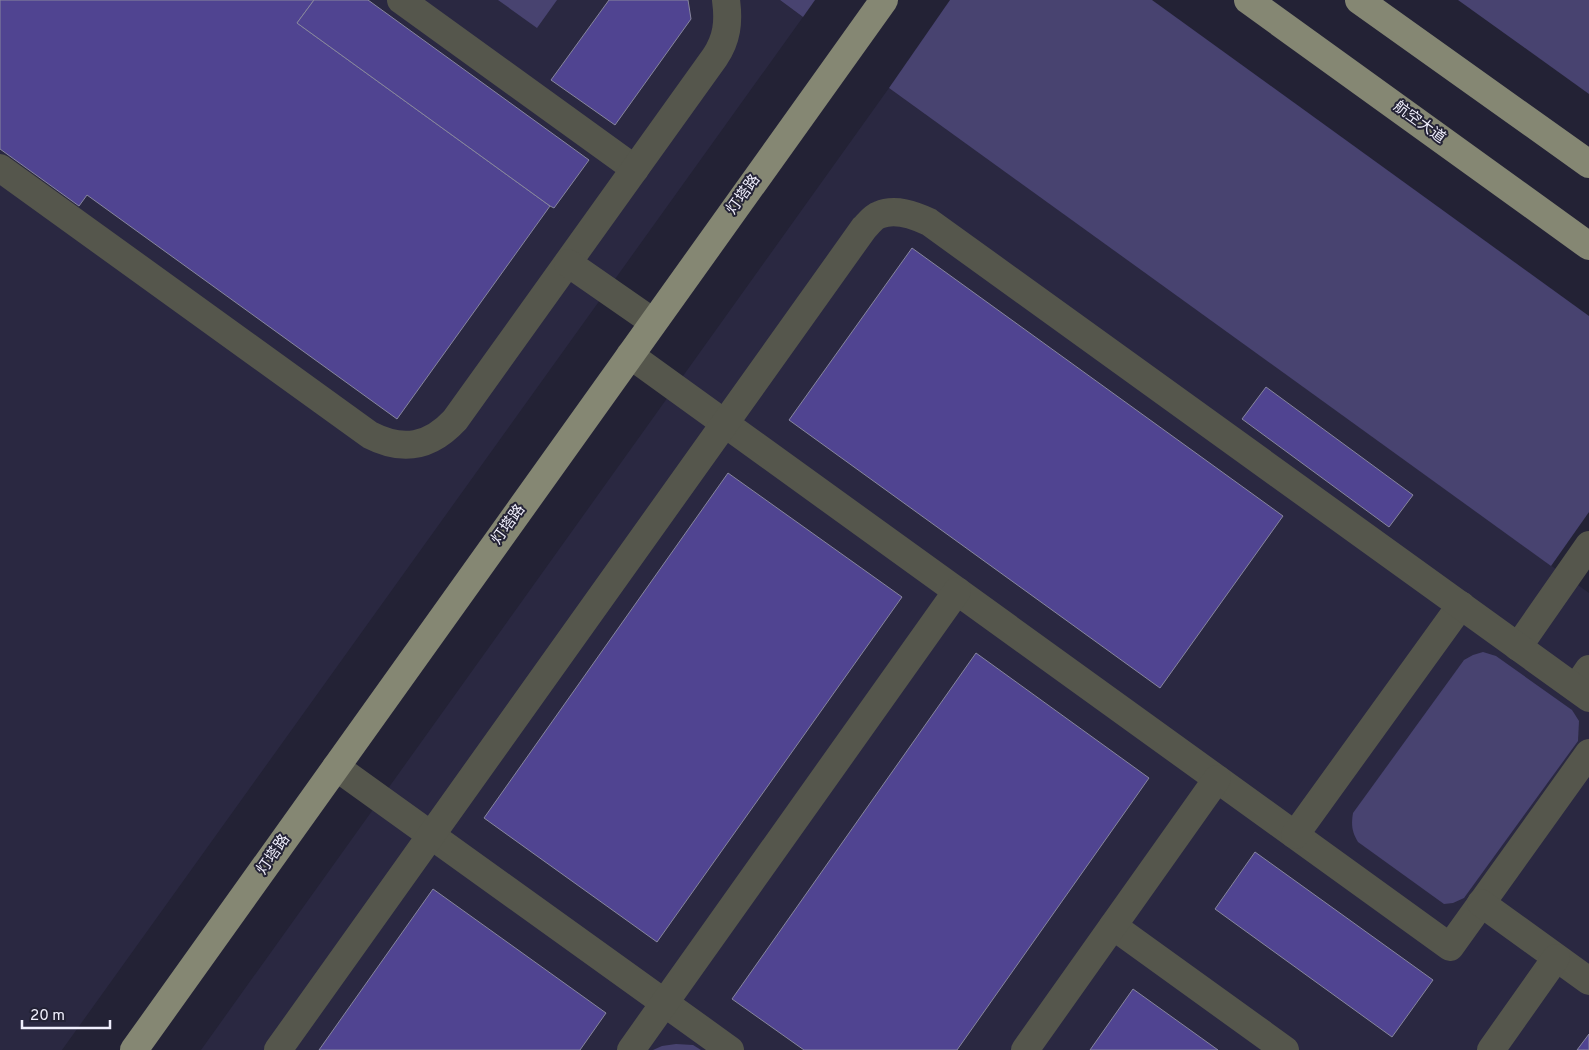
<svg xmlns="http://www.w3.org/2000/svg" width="1589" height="1050" font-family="Overpass,'Noto Sans SC',sans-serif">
<rect width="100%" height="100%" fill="#232235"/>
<g fill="#2a2841">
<path d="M0,0h780l23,17 -741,1033h-62z"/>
<path d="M889,88l700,505v457h-1388z"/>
</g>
<g fill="#484370">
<path d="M498,0h59l-20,28z"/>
<path d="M780,0h35l-12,17z"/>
<path d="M950,0h202l437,316v196l-38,54 -662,-478z"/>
<path d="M1458,0h131v94z"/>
<path d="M1483,652l13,4 76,54 7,11 -1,20 -114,157 -11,5 -9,1 -86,-62c-6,-10 -7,-17 -5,-29l111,-153 9,-5z"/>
<path d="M676,1044l17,1 8,5h-48l9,-4z"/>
</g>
<g fill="#504491" stroke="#87869e">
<path d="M0,0h314l-17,23 253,183 -153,213 -310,-224 -8,11 -79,-57z"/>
<path d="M314,0h54l221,160 -35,48 -4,-2 -253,-183z"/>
<path d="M609,0h79l3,19 -76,106 -64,-45z"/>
<path d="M912,248l371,268 -123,172 -371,-268z"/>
<path d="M1266,387l147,108 -24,32 -147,-108z"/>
<path d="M728,473l174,124 -245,345 -173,-124z"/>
<path d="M976,653l173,125 -192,272h-153l-72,-51z"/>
<path d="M1255,852l178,128 -41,57 -177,-128z"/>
<path d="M433,889l173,124 -26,37h-261z"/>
<path d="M1133,989l85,61h-128z"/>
<path d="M1589,1034v16h-12z"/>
</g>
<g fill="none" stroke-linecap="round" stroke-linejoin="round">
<g stroke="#55564c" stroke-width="28">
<path d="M401,0l234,169"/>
<path d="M0,168l370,267c33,17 60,12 85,-15l260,-363c12,-18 14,-35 11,-57"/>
<path d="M568,263l85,59"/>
<path d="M630,355l820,592 139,-194"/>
<path d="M1518,647l71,-102"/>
<path d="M1576,688l13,-19"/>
<path d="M336,767l394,283"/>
<path d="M1295,835l166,-230"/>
<path d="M1481,903l108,78"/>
<path d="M1113,926l172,124"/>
<path d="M278,1050l586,-822c4,-4 9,-11 15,-13 16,-7 35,0 50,7l660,476"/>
<path d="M631,1050l326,-459"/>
<path d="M1025,1050l192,-271"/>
<path d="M1491,1050l65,-92"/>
</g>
<g stroke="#858773" stroke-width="28">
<path d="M1248,0l341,246"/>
<path d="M1359,0l230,164"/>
<path d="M134,1050l750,-1050"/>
</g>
</g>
<g text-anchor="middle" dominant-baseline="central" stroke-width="4" stroke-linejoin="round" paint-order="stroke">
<g font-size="15" fill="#f0effd" stroke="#232235">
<text transform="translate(1419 123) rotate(36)">航空大道</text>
<text transform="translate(744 195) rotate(-54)">灯塔路</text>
<text transform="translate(509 525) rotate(-54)">灯塔路</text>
<text transform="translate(274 855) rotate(-55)">灯塔路</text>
</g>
</g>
<path d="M22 1020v8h88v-8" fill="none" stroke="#f0effd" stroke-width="2.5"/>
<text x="30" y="1020" font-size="15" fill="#f0effd" stroke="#232235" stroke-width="4" paint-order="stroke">20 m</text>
</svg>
